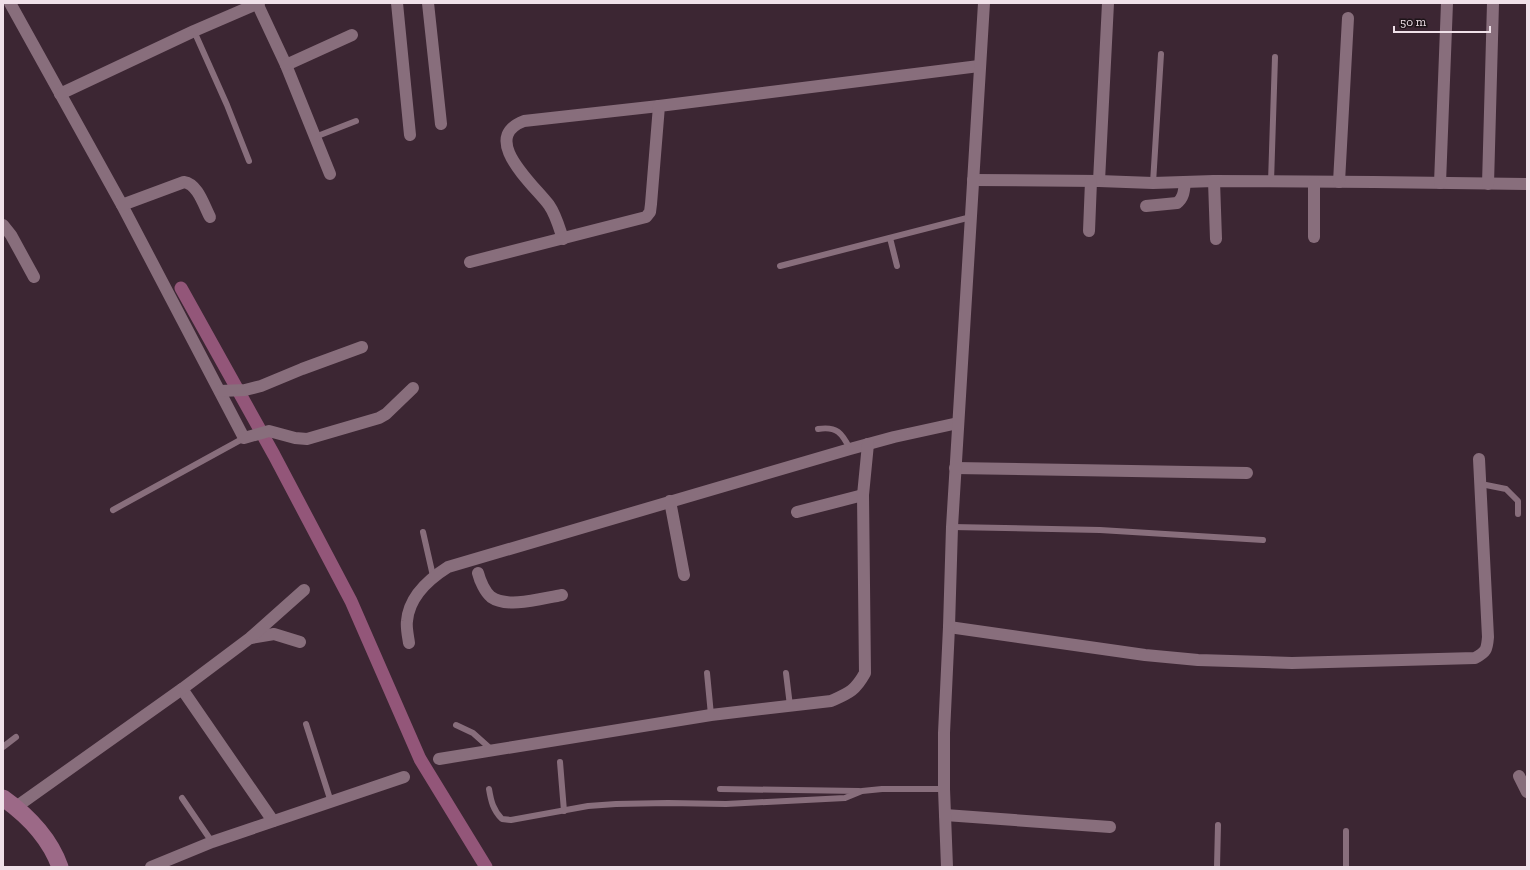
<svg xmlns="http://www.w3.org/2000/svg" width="1530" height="870" font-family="'Zilla Slab',serif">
<rect width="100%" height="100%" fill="#3c2633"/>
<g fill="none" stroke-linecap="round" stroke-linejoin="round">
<path stroke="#935679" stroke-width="13" d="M181,288l93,167 77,146 69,158 66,108"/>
<g stroke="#886e7c" stroke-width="6">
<path d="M194,31l33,74 22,56"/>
<path d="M315,137l41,-16"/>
<path d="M1271,182l4,-125"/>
<path d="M1153,183l8,-129"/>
<path d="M890,238l7,28"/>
<path d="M780,266l191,-49"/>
<path d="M818,429c19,-3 24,4 32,20"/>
<path d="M1481,484l25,5 12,12v13"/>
<path d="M113,510l131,-72"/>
<path d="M952,527l148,3 163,10"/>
<path d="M423,532l10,44"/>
<path d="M707,673l4,42"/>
<path d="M786,673l4,33"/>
<path d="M306,724l25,78"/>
<path d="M456,725l17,8 19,17"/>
<path d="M3,747l13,-10"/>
<path d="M560,762l4,49"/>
<path d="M489,789c2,12 4,21 13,30l9,1 77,-14 28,-2 52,-1 58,1 119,-6 17,-7 20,-2h62"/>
<path d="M720,789l139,2"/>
<path d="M182,798l30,44"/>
<path d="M1217,867l1,-42"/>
<path d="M1346,867v-36"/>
</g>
<g stroke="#886e7c" stroke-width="12">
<path d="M10,3l112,202 122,233 25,-7 26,7 12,1 72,-21 7,-4 27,-26"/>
<path d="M257,3l29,62 44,109"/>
<path d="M397,3l13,132"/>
<path d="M428,3l13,121"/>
<path d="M286,65l66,-30"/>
<path d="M60,94l134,-63 65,-28"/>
<path d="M973,180l126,1 54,2 61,-2 160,1 153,2"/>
<path d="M1099,181l9,-178"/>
<path d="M1214,181l2,58"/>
<path d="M1314,182v55"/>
<path d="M1339,182l9,-164"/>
<path d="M1440,183l7,-180"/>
<path d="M1488,184l5,-181"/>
<path d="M122,205l62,-23c14,2 20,24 26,35"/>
<path d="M1146,206l31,-3c7,-5 7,-13 8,-21"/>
<path d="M3,225l8,10 23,42"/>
<path d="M1089,231l2,-50"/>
<path d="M563,239c-4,-12 -7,-24 -14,-34 -16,-21 -70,-67 -25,-84l135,-15"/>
<path d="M470,262l176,-45 4,-5 1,-8 8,-98 320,-40"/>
<path d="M220,391l25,-1 16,-4 41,-17 60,-22"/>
<path d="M955,468l292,5"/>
<path d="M670,501l14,74"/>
<path d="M797,512l66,-17"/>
<path d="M478,573c2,8 7,19 13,24 17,12 52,1 71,-2"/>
<path d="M949,627l196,28 53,5 94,3 183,-5c11,-6 12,-8 13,-21l-9,-178"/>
<path d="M251,638l23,-4 26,8"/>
<path d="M409,643c-1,-7 -3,-16 -2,-22 2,-24 22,-42 41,-54l402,-118 44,-12 64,-14"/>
<path d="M182,689l91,132"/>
<path d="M439,759l272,-44 120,-14c18,-8 24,-10 34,-28l-2,-178 5,-51"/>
<path d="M1519,776l8,16"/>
<path d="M16,807l166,-118 68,-51 54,-48"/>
<path d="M945,815l165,12"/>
<path d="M151,867l61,-25 192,-65"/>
<path d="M947,867l-3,-78v-56l5,-106 3,-100 32,-524"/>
</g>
<path stroke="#9c6987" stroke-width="17" d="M3,798c24,17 47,41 57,69"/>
</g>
<rect width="1530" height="870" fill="none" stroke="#f0e1e9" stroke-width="8"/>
<path d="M1394 26v6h96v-6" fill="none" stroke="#f0e1e9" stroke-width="2"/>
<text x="1400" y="26" font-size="12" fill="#f0e1e9" stroke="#1d1318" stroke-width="3" paint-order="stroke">50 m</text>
</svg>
